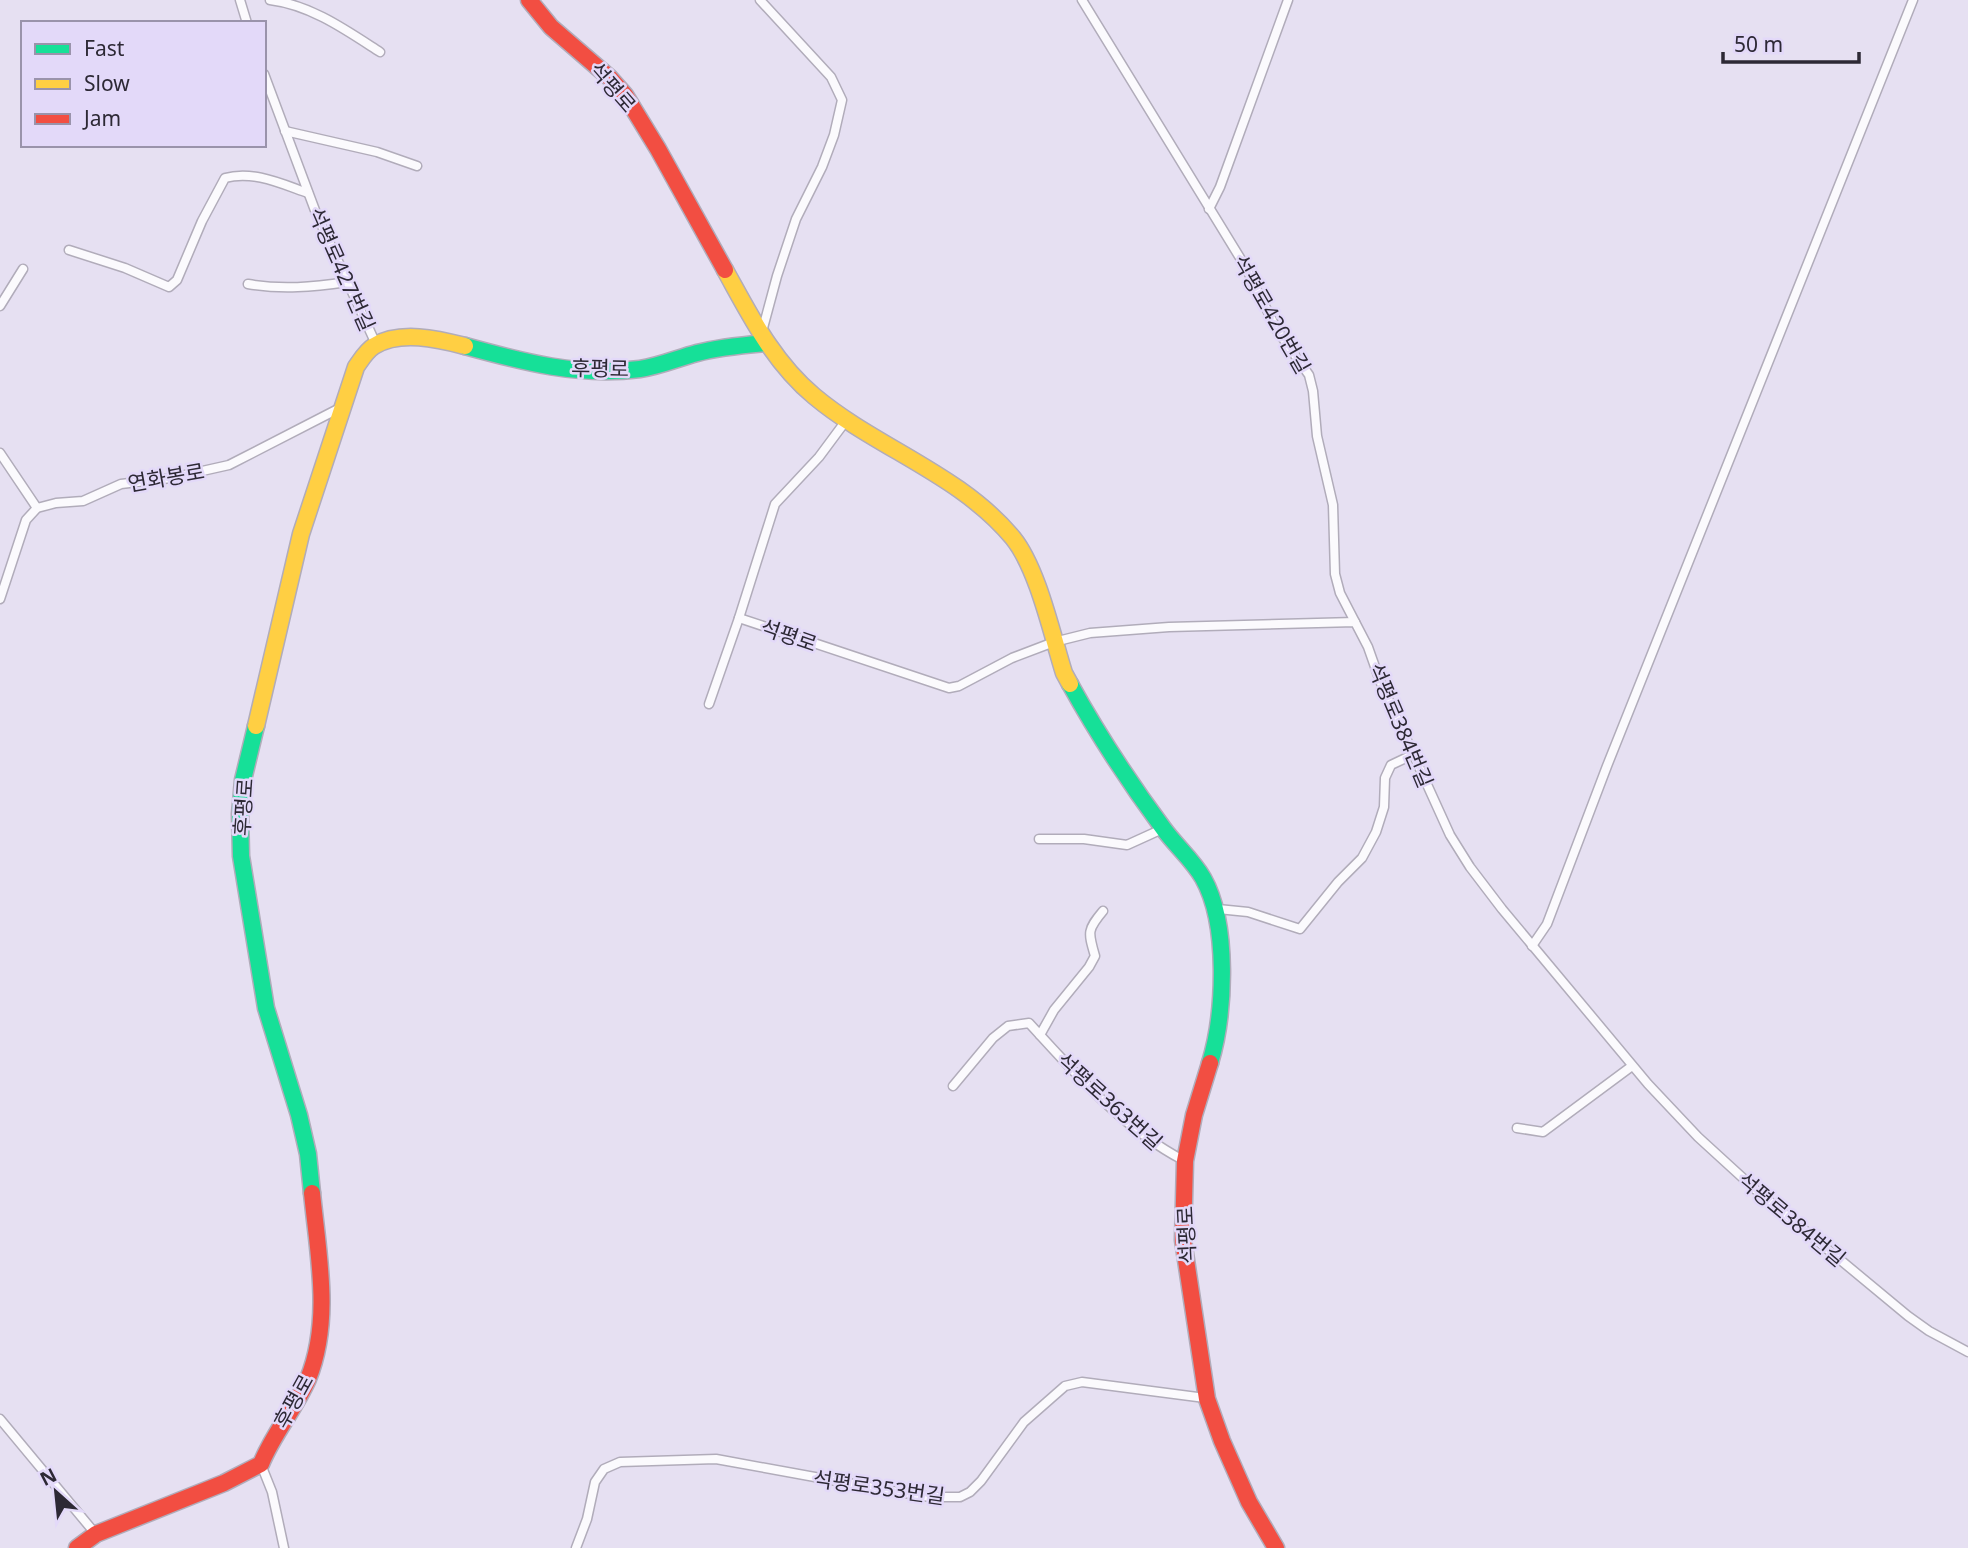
<svg xmlns="http://www.w3.org/2000/svg" width="1968" height="1548" font-family="'Noto Sans','Noto Sans KR',sans-serif">
<rect width="100%" height="100%" fill="#e6e0f2"/>
<g fill="none" stroke-linecap="round" stroke-linejoin="round">
<g stroke="#b1acba" stroke-width="11">
<g id="lane">
<path d="M240,0l7,23"/>
<path d="M270,0c41,5 76,30 110,52"/>
<path d="M760,0l71,77 11,23 -8,35 -12,32 -26,52 -19,57 -14,52"/>
<path d="M1082,0l163,266 32,64 32,45 4,16 4,45 16,69 2,69 5,19 15,29"/>
<path d="M264,74l52,139 59,129"/>
<path d="M285,131l92,21 40,14"/>
<path d="M1209,209l11,-22 68,-187"/>
<path d="M69,250l56,18 44,19 8,-7 25,-59 23,-43c28,-8 57,6 83,15"/>
<path d="M248,284c34,6 65,3 99,-2"/>
<path d="M0,306l23,-37"/>
<path d="M845,422l-26,35 -44,47 -36,114 210,70 10,-2 53,-28 42,-16 36,-9 79,-6 186,-5 13,25 12,34 70,154 20,32 32,42 146,175 50,53 58,53 152,126 21,15 39,21"/>
<path d="M0,453l37,55"/>
<path d="M0,599l26,-79 11,-12 19,-5 27,-2 38,-17 50,-6 58,-13 109,-56"/>
<path d="M709,704l30,-86"/>
<path d="M1039,839h45l43,6 33,-15"/>
<path d="M1218,909l30,3 52,17 38,-47 24,-24 14,-26 8,-25 1,-29 6,-13 21,-10"/>
<path d="M1532,946l15,-22 60,-158 306,-766"/>
<path d="M1040,1035l14,-25 35,-43 6,-11c-7,-24 -8,-26 8,-45"/>
<path d="M953,1086l40,-48 15,-12 21,-3c46,50 93,105 154,137"/>
<path d="M1517,1128l26,4 89,-66"/>
<path d="M0,1419l94,113"/>
<path d="M262,1467l10,25 12,56"/>
<path d="M576,1548l11,-29 8,-37 9,-13 16,-7 96,-3 170,31 44,7h30l10,-5 11,-11 43,-59 41,-36 17,-4 123,16"/>
</g>
</g>
<g stroke="#b1acba" stroke-width="19">
<g id="fast">
<path d="M465,346c58,16 114,31 175,23 20,-3 38,-11 57,-16 22,-6 46,-8 69,-10"/>
<path d="M1070,684c27,49 59,98 93,144 12,17 30,32 40,50 26,46 22,135 7,185"/>
<path d="M256,726l-13,54 -3,34 1,42 25,152 33,107 9,39 4,39"/>
</g>
</g>
<g stroke="#b1acba" stroke-width="19">
<g id="slow">
<path d="M725,270c25,45 48,92 89,126 62,52 146,78 199,142 25,31 39,97 51,135l6,11"/>
<path d="M256,726l45,-192 55,-167c5,-7 10,-16 18,-21 26,-16 64,-7 91,0"/>
</g>
</g>
<g stroke="#b1acba" stroke-width="19">
<g id="jam">
<path d="M529,0l22,27 59,51 15,17 33,54 67,121"/>
<path d="M1210,1063l-16,52 -9,46 -2,79 24,159 15,42 27,61 27,46"/>
<path d="M77,1548l19,-14 128,-51 37,-19c12,-30 34,-55 47,-85 24,-59 10,-125 4,-186"/>
</g>
</g>
<use href="#lane" stroke="#fbfafd" stroke-width="8"/>
<use href="#fast" stroke="#16e098" stroke-width="16"/>
<use href="#slow" stroke="#ffcf43" stroke-width="16"/>
<use href="#jam" stroke="#f24e42" stroke-width="16"/>
</g>
<g text-anchor="middle" dominant-baseline="central" stroke-width="5" stroke-linejoin="round" paint-order="stroke">
<g font-size="21" fill="#2d2935" stroke="#e3d9f9">
<text transform="translate(613 87) rotate(49)">석평로</text>
<text transform="translate(342 269) rotate(66)">석평로427번길</text>
<text transform="translate(1272 314) rotate(60)">석평로420번길</text>
<text transform="translate(600 368) rotate(1)">후평로</text>
<text transform="translate(166 477) rotate(-10)">연화봉로</text>
<text transform="translate(789 635) rotate(19)">석평로</text>
<text transform="translate(1401 725) rotate(67)">석평로384번길</text>
<text transform="translate(243 807) rotate(-86)">후평로</text>
<text transform="translate(1110 1101) rotate(42)">석평로363번길</text>
<text transform="translate(1792 1219) rotate(40)">석평로384번길</text>
<text transform="translate(1186 1235) rotate(-93)">석평로</text>
<text transform="translate(293 1401) rotate(-61)">후평로</text>
<text transform="translate(879 1487) rotate(8)">석평로353번길</text>
</g>
</g>
<rect x="21" y="21" width="245" height="126" fill="#e3d9f9" stroke="#9a93ab" stroke-width="2"/>
<rect x="35" y="44" width="35" height="10" fill="#16e098" stroke="#9a93ab" stroke-width="2"/>
<text x="84" y="56" font-size="21" fill="#2d2935">Fast</text>
<rect x="35" y="79" width="35" height="10" fill="#ffcf43" stroke="#9a93ab" stroke-width="2"/>
<text x="84" y="91" font-size="21" fill="#2d2935">Slow</text>
<rect x="35" y="114" width="35" height="10" fill="#f24e42" stroke="#9a93ab" stroke-width="2"/>
<text x="84" y="126" font-size="21" fill="#2d2935">Jam</text>
<g transform="translate(56 1492) rotate(333)" stroke="#e3d9f9" stroke-width="5" paint-order="stroke">
<path d="M0-5L12 26L0 18L-12 26Z" fill="#2d2935"/>
<text y="-10" font-size="19" font-weight="bold" text-anchor="middle" fill="#2d2935">N</text>
</g>
<path d="M1723 52v10h136v-10" fill="none" stroke="#2d2935" stroke-width="3.5"/>
<text x="1734" y="52" font-size="21" fill="#2d2935" stroke="#e3d9f9" stroke-width="5" paint-order="stroke">50 m</text>
</svg>
